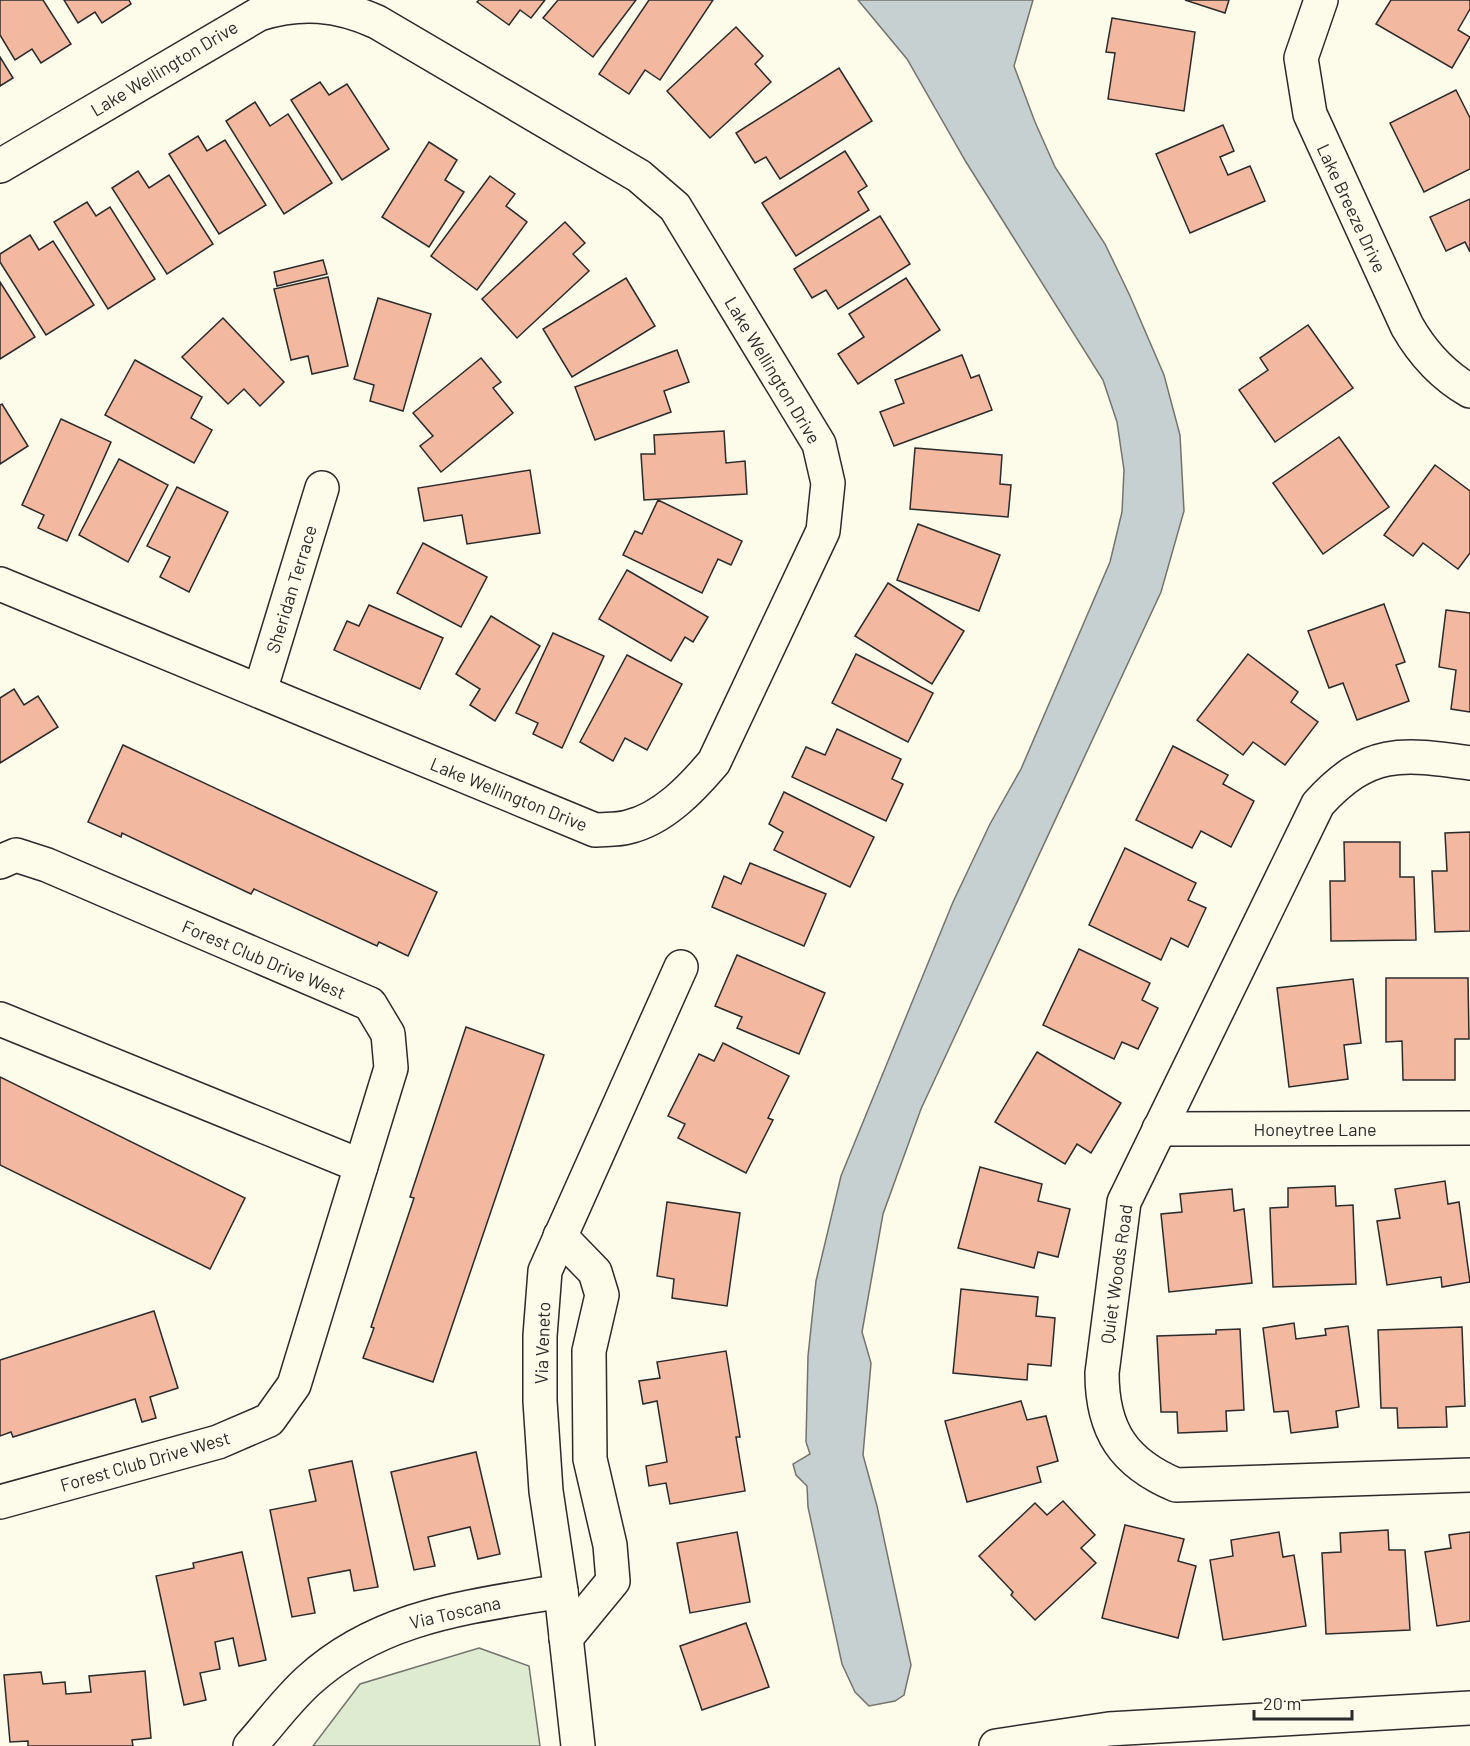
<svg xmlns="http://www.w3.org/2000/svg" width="1470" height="1746" font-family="Barlow,sans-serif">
<rect width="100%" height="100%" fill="#fdfbea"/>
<path fill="#deebd1" stroke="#74746e" stroke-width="1.5" d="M479,1648l50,18 11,80h-227l47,-62z"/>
<path fill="#c7d0d0" stroke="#74746e" stroke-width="1.5" d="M858,0h175l-19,66 21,56 20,45 50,77 25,52 34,79 16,60 4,76 -23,81 -240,517 -38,105 -21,118 9,31 -8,92 14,51 34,159 -7,30 -9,6 -26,5 -14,-14 -13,-28 -34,-157 -1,-21 -11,-11 -3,-11 17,-10 -4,-12 2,-86 8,-75 25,-105 112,-274 37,-78 31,-55 89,-207 12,-50 2,-42 -7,-48 -14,-42 -137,-218 -59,-103z"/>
<g fill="#f2b8a0" stroke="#2b2b2b" stroke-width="1.5">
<path d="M0,0h43l28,44 -30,19 -9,-14 -17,11 -15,-25z"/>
<path d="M64,0h65l2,4 -29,19 -7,-11 -17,11z"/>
<path d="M479,0h66l-14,18 -11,-8 -11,15 -32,-23z"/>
<path d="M558,0h78l-43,57 -50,-39z"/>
<path d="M649,0h64l-53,80 -15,-10 -16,24 -30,-20z"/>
<path d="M1185,0h44l-4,13z"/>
<path d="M1391,0h79v9l-12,21 12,7 -18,31 -76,-44z"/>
<path d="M1112,18l83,14 -11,79 -76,-12 7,-46 -9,-1z"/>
<path d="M736,27l27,29 -8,8 16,18 -61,56 -43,-47z"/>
<path d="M0,57l13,21 -13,8z"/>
<path d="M839,68l33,53 -92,58 -14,-22 -11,6 -19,-30z"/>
<path d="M320,82l9,13 18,-11 42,65 -47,31 -51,-80z"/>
<path d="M1456,90l14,28v51l-46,23 -34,-69z"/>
<path d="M255,102l15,24 18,-12 44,69 -48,31 -58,-93z"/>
<path d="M1223,125l11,26 -14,6 8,18 22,-9 15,35 -75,32 -34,-79z"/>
<path d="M198,136l9,15 18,-11 41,65 -47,29 -50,-80z"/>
<path d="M429,142l28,18 -12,20 19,12 -35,55 -47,-30z"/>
<path d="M845,151l22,35 -9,6 11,18 -73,46 -34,-53z"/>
<path d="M138,171l11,17 20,-13 44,69 -46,30 -55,-86z"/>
<path d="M490,176l25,18 -9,12 21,16 -50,68 -46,-34z"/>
<path d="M1470,199v53l-5,-10 -19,9 -16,-34z"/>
<path d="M87,202l9,14 14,-9 45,72 -47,30 -54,-87z"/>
<path d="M880,216l30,48 -72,45 -12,-19 -14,8 -18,-29z"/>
<path d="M565,222l20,21 -12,11 16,17 -72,67 -35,-39z"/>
<path d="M30,235l9,15 14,-9 41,64 -48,30 -46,-73v-8z"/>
<path d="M323,260l4,14 -50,12 -3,-14z"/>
<path d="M328,277l20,89 -36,8 -4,-18 -17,4 -17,-71z"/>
<path d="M626,278l29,48 -83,51 -29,-48z"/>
<path d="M906,278l34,52 -82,54 -20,-30 26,-17 -15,-23z"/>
<path d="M0,282l35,55 -35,22z"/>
<path d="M378,298l53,16 -28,97 -33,-10 4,-16 -20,-6z"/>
<path d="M223,318l61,64 -24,24 -16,-17 -16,15 -46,-47z"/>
<path d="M1308,325l45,63 -78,54 -36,-52 29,-20 -8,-12z"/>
<path d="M677,350l12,32 -25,9 7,21 -76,28 -20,-53z"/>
<path d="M962,355l9,23 8,-3 13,35 -98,36 -14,-34 24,-9 -9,-23z"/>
<path d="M481,358l20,24 -8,6 20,25 -72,59 -21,-26 13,-10 -20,-23z"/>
<path d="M135,360l67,37 -11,21 21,12 -18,33 -89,-48z"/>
<path d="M2,404l26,42 -28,18v-59z"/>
<path d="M61,419l50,23 -44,99 -29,-13 6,-13 -22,-10z"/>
<path d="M724,431l2,32 19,-2 2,33 -103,6 -3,-46h14l-1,-19z"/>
<path d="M1339,437l50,70 -66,47 -50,-71z"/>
<path d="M915,448l87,7 -2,29 11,1 -3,32 -98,-8z"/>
<path d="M119,459l49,26 -40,77 -49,-27z"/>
<path d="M1435,465l35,26v62l-12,16 -35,-26 -10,13 -29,-21z"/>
<path d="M530,470l10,63 -73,11 -5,-29 -38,6 -6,-33z"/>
<path d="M177,487l51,25 -39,80 -29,-15 10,-20 -23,-11z"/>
<path d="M658,500l84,41 -11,24 -13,-6 -16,34 -79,-38 12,-24 7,3z"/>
<path d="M918,524l82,31 -21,56 -82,-31z"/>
<path d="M423,543l64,34 -26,50 -64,-34z"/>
<path d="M627,570l81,47 -15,25 -8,-5 -14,24 -72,-42z"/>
<path d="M888,583l76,48 -32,53 -77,-48z"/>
<path d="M1384,604l21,58 -9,3 13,36 -52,19 -14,-37 -14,5 -21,-57z"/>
<path d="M369,605l74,33 -23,51 -86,-39 13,-29 12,5z"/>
<path d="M1446,610l24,3v99l-19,-3 5,-39 -17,-3z"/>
<path d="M491,616l49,30 -45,75 -25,-16 10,-16 -24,-15z"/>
<path d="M553,633l51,23 -42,92 -29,-14 5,-11 -22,-10z"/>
<path d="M856,654l77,39 -25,49 -76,-39z"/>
<path d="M1248,654l50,38 -7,10 27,20 -33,43 -32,-23 -10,13 -46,-35z"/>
<path d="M627,655l55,29 -35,66 -22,-12 -12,23 -33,-19z"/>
<path d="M14,689l10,16 14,-9 20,31 -58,36v-65z"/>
<path d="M837,729l64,30 -9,20 11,5 -17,37 -94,-44 14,-30 19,8z"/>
<path d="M123,745l314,147 -29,64 -29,-14 -2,4 -123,-57 -3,5 -129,-61 -1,4 -33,-15z"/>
<path d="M1173,746l55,29 -5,9 31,17 -23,46 -30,-16 -9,17 -56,-28z"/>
<path d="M784,792l90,45 -24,50 -76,-37 9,-18 -14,-8z"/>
<path d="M1470,832v99l-35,1 -3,-61h15l-2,-38z"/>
<path d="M1344,842h56v35h14l2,63 -85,1 -1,-60h15z"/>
<path d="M1125,848l71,35 -8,17 18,8 -18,39 -17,-9 -10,22 -72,-35z"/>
<path d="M750,863l76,31 -22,52 -92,-39 12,-31 17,8z"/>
<path d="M1079,949l71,34 -8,17 16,8 -20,41 -16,-7 -8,17 -71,-34z"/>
<path d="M737,955l88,38 -26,61 -62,-26 5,-11 -27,-11z"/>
<path d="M1386,978h82l1,61h-14v41h-52l-1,-39 -16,1z"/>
<path d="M1353,979l8,64 -17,2 4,34 -59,8 -12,-99z"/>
<path d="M466,1027l78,28 -111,327 -70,-24 11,-30 -3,-1 43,-129 -4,-1z"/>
<path d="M723,1043l66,33 -21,42 5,2 -27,53 -68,-35 7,-14 -17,-8 31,-62 15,7z"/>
<path d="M1037,1052l84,51 -30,50 -14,-9 -12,20 -70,-42z"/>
<path d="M0,1077l245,121 -35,71 -210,-104z"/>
<path d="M980,1167l62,17 -4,17 32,8 -12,48 -20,-5 -4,16 -76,-20z"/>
<path d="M1445,1181l3,23 11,-2 11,80 -28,5 -1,-10 -54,8 -10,-64 23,-3 -5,-29z"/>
<path d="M1335,1186l1,20 17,-1 3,79 -83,3 -3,-79 18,-1v-19z"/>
<path d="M1232,1189l2,22 10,-2 8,74 -83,9 -8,-78 21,-2 -2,-18z"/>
<path d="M667,1202l73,11 -13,93 -55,-8 2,-19 -17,-3z"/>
<path d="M961,1289l77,8 -2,19 19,2 -4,48 -23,-2 -1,16 -74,-7z"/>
<path d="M154,1311l24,77 -28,9 6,21 -14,4 -7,-23 -122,38 -2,-5 -11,4v-76z"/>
<path d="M1294,1323l2,16 30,-4 -1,-6 23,-3 11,81 -23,4 2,16 -47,6 -3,-22 -14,1 -11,-84z"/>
<path d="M1462,1327l3,79 -19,1 1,20 -49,1 -1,-20h-16l-3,-78z"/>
<path d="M1240,1329l4,81 -18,1 1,20 -49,2 -1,-21h-16l-4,-76 59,-2v-4z"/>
<path d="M726,1351l14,86h-4l9,54 -75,13 -4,-21 -17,3 -3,-20 21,-4 -10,-61 -14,3 -4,-23 21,-3 -3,-16z"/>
<path d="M1021,1401l6,19 19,-4 12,45 -21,6 4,15 -74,20 -22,-81z"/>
<path d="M476,1452l24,102 -22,5 -8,-32 -42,10 7,29 -21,4 -23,-98z"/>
<path d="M352,1461l26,126 -24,4 -4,-21 -42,8 7,35 -23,4 -22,-107 46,-9 -7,-31z"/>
<path d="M1063,1501l32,34 -14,13 15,15 -61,57 -24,-25 2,-3 -34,-36 56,-53 12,12z"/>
<path d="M1125,1525l59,14 -6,22 18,5 -18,72 -76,-20z"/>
<path d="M1388,1530l1,20h16l5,80 -84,4 -4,-81 19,-1 -1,-19z"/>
<path d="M737,1532l13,70 -60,11 -13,-70z"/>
<path d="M1279,1532l4,25 11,-2 12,71 -83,14 -13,-80 23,-4 -2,-16z"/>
<path d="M1470,1532v89l-33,5 -12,-74 26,-4 -2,-13z"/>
<path d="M242,1552l24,108 -27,6 -6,-28 -18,4 5,27 -20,4 6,27 -22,5 -28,-129 38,-8 -1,-5z"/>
<path d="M746,1623l23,64 -67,23 -22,-64z"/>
<path d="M145,1671l6,67 -19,2 1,6h-105v-5l-18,1 -6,-67 37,-3 2,12 22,-2 1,12 25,-2 -2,-16z"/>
</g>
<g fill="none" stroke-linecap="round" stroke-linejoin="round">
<g stroke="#2b2b2b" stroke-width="36">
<g id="minor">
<path d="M1321,0l-20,58 9,56 97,212c16,28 35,49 63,65"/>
<path d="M0,166l259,-152c42,-13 78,-10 118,8l262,154 36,31 144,237 9,39 -5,48 -109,231c-22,26 -51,57 -86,65 -10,3 -22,2 -33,3l-595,-246"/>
<path d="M260,691l62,-203"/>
<path d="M1470,763c-69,-10 -102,-14 -152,41l-194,398 -22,171c0,58 22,90 74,112l294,-10"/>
<path d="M0,862l16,-7 31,10 323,139 18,30 3,34 -97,317 -25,35 -51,22 -218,60"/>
<path d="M0,1019l361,147"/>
<path d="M1159,1129l311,-1"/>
<path d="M560,1236l35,36 7,23 -13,56 1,108 20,86 3,36 -47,57"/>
<path d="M250,1746c19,-21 37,-46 58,-65 72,-66 162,-74 253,-90"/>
<path d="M578,1746l-17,-155 -15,-100 -6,-90v-65l5,-65 136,-304"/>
<path d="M996,1746l113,-17 361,-21"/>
</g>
</g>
<use href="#minor" stroke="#fdfbea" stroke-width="33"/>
</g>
<g text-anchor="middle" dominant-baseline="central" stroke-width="4.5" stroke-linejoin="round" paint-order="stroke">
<g font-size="18" fill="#2b2b2b" stroke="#fdfbea">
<text transform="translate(164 68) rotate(-31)">Lake Wellington Drive</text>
<text transform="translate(1352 208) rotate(65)">Lake Breeze Drive</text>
<text transform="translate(773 370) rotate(59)">Lake Wellington Drive</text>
<text transform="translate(291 589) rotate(-73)">Sheridan Terrace</text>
<text transform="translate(509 794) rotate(22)">Lake Wellington Drive</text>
<text transform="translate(264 959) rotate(23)">Forest Club Drive West</text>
<text x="1315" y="1129">Honeytree Lane</text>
<text transform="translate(1116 1274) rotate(-82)">Quiet Woods Road</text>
<text transform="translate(542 1343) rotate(-88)">Via Veneto</text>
<text transform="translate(145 1461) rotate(-16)">Forest Club Drive West</text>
<text transform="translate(455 1612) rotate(-13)">Via Toscana</text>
</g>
</g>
<path d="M1254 1710v9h98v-9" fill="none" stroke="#2b2b2b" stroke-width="3"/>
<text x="1263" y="1710" font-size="18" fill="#2b2b2b" stroke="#fdfbea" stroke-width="4.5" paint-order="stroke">20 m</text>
</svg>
